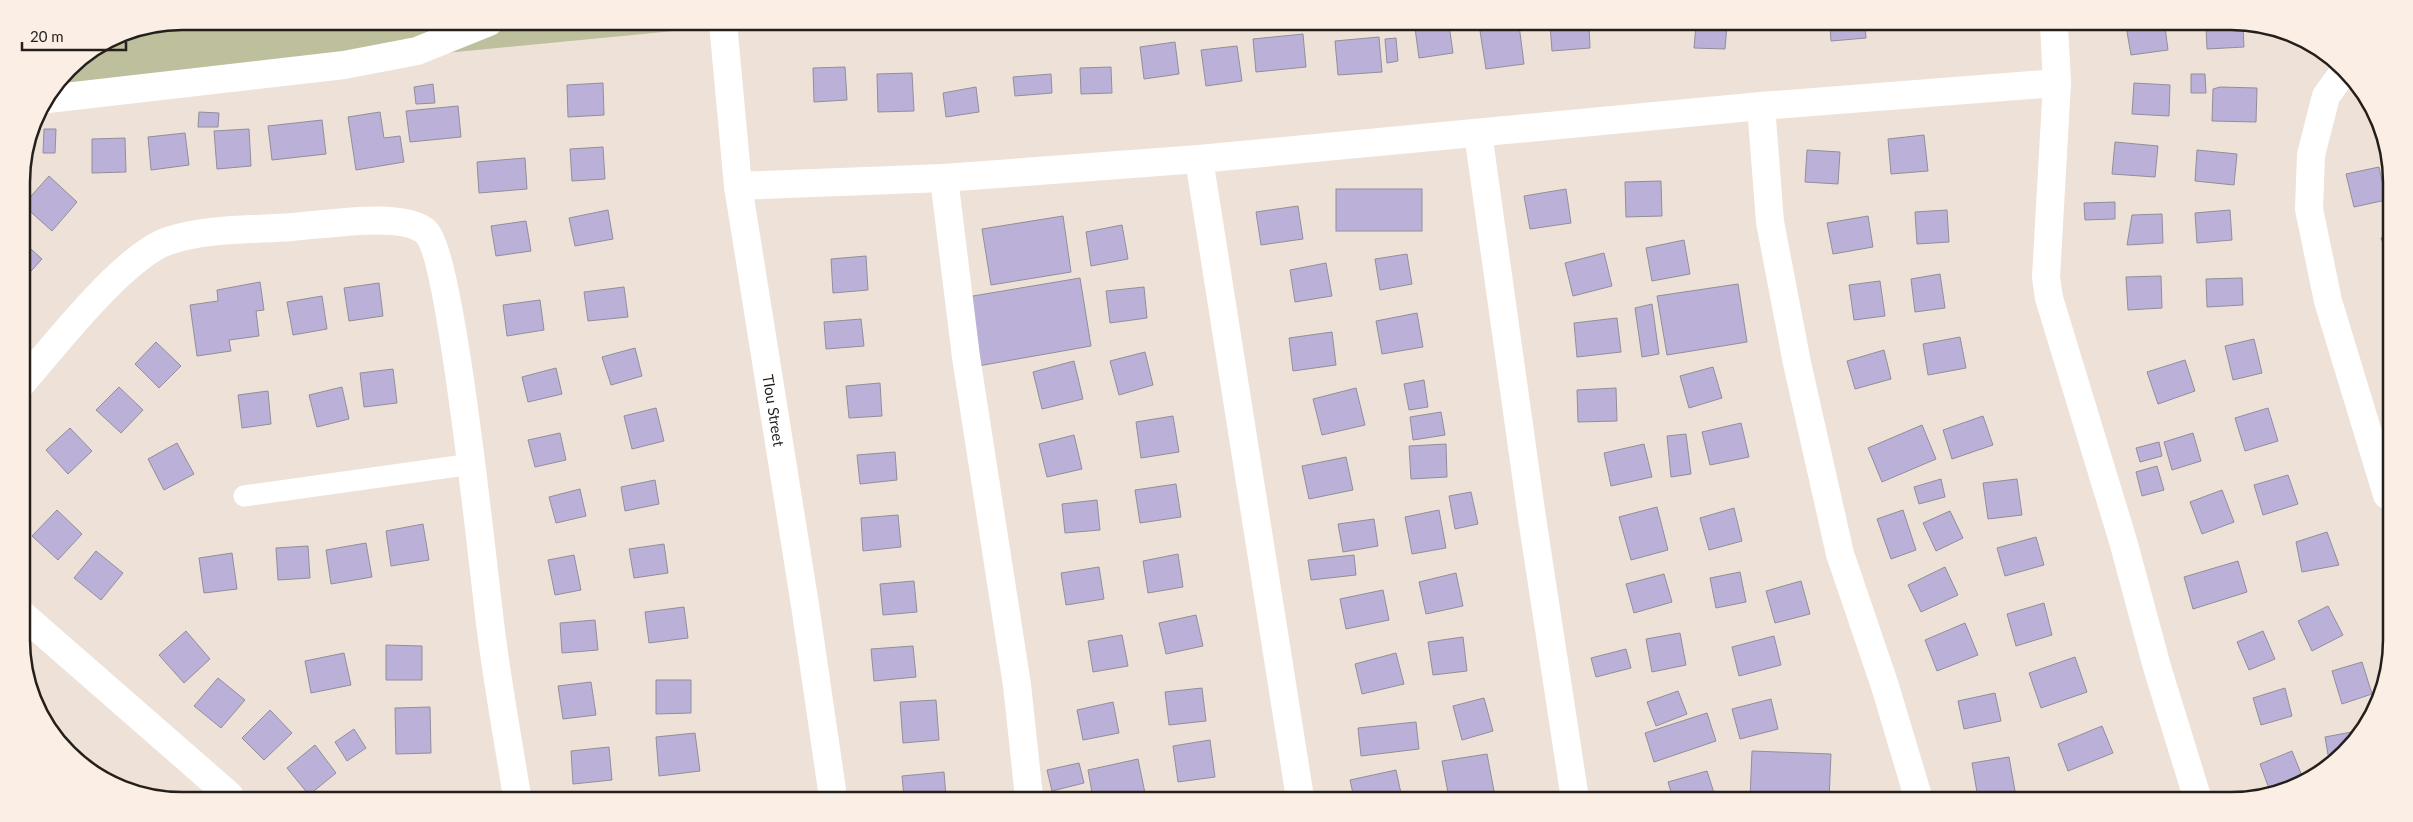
<svg xmlns="http://www.w3.org/2000/svg" width="2413" height="822" font-family="Lato,sans-serif">
<rect width="100%" height="100%" fill="#eee1d7"/>
<path fill="#bdbf9d" d="M182,21l575,2 -704,68 16,-23 52,-35z"/>
<g fill="#bbb1d8" stroke="#918e9b">
<path d="M1438,25h11l4,28 -34,5 -4,-30z"/>
<path d="M1519,25l5,39 -38,5 -6,-38z"/>
<path d="M1550,25h39l1,23 -38,3z"/>
<path d="M1623,25h36v3l-36,2z"/>
<path d="M1696,25h31l-2,24 -31,-1z"/>
<path d="M1830,26h35l1,12 -35,3z"/>
<path d="M2126,26l39,1 3,23 -37,5z"/>
<path d="M2206,27h37l1,20 -37,2z"/>
<path d="M1303,34l3,33 -50,5 -3,-33z"/>
<path d="M1379,37l3,35 -44,3 -3,-34z"/>
<path d="M1396,38l2,23 -11,2 -2,-24z"/>
<path d="M1175,42l4,32 -35,5 -4,-32z"/>
<path d="M1237,46l5,35 -36,5 -5,-36z"/>
<path d="M845,67l2,33 -33,2 -1,-34z"/>
<path d="M1111,67l1,26 -31,1 -1,-26z"/>
<path d="M912,73l2,38 -36,1 -1,-38z"/>
<path d="M1051,74l1,19 -37,3 -2,-19z"/>
<path d="M2191,74h14l1,19h-15z"/>
<path d="M603,83l1,32 -36,2 -1,-32z"/>
<path d="M2134,83l36,2 -1,31 -37,-2z"/>
<path d="M433,84l2,19 -19,1 -2,-17z"/>
<path d="M976,87l3,25 -33,5 -3,-24z"/>
<path d="M2220,87l37,1 -1,34 -44,-1 1,-32z"/>
<path d="M458,106l3,31 -51,5 -4,-31z"/>
<path d="M199,112l20,1 -1,14h-20z"/>
<path d="M380,112l4,26 16,-2 4,26 -48,8 -8,-53z"/>
<path d="M322,120l4,34 -54,6 -4,-34z"/>
<path d="M44,129h12l-1,24h-12z"/>
<path d="M249,129l2,37 -34,3 -3,-38z"/>
<path d="M185,133l4,32 -38,5 -3,-33z"/>
<path d="M1924,135l4,36 -37,3 -3,-35z"/>
<path d="M125,138l1,34 -34,1v-34z"/>
<path d="M2115,142l43,4 -3,31 -43,-3z"/>
<path d="M603,147l2,32 -33,2 -2,-32z"/>
<path d="M1807,150l33,2 -2,32 -33,-2z"/>
<path d="M2197,150l40,4 -3,31 -39,-4z"/>
<path d="M525,158l2,31 -48,4 -2,-31z"/>
<path d="M2379,167l7,33 -32,7 -8,-33z"/>
<path d="M49,176l28,26 -25,29 -29,-26z"/>
<path d="M1661,181l1,35 -36,1 -1,-35z"/>
<rect x="1336" y="189" width="86" height="42"/>
<path d="M1566,189l5,34 -41,6 -6,-33z"/>
<path d="M2115,202v17l-30,1 -1,-17z"/>
<path d="M1298,206l5,33 -42,6 -5,-33z"/>
<path d="M608,210l5,29 -38,7 -6,-28z"/>
<path d="M1947,210l2,32 -32,2 -2,-32z"/>
<path d="M2230,210l2,30 -35,3 -2,-30z"/>
<path d="M2162,214l1,29 -36,2 5,-30z"/>
<path d="M1063,216l8,56 -80,13 -9,-56z"/>
<path d="M1868,216l5,31 -40,7 -6,-31z"/>
<path d="M526,221l5,30 -35,5 -5,-30z"/>
<path d="M1122,225l6,34 -37,7 -5,-34z"/>
<path d="M2388,235v22l-7,-19z"/>
<path d="M1684,240l6,34 -38,7 -6,-33z"/>
<path d="M22,241l20,18 -20,22z"/>
<path d="M1604,253l8,33 -39,10 -8,-33z"/>
<path d="M1407,254l5,30 -32,6 -5,-31z"/>
<path d="M866,256l2,34 -35,3 -2,-34z"/>
<path d="M1326,263l6,33 -37,6 -5,-32z"/>
<path d="M1940,274l5,34 -30,4 -4,-33z"/>
<path d="M2161,276l1,32 -34,2 -2,-33z"/>
<path d="M1080,278l11,68 -113,20 -11,-69z"/>
<path d="M2242,278l1,27 -36,2 -1,-28z"/>
<path d="M1880,281l5,35 -31,4 -5,-35z"/>
<path d="M260,282l4,28 -8,1 3,25 -30,4 2,11 -34,5 -7,-51 28,-4 -1,-11z"/>
<path d="M379,283l4,33 -34,5 -5,-33z"/>
<path d="M1738,284l9,58 -80,13 -10,-59z"/>
<path d="M624,287l4,30 -40,4 -4,-29z"/>
<path d="M1144,287l3,31 -37,5 -4,-32z"/>
<path d="M322,296l5,33 -34,6 -6,-33z"/>
<path d="M540,300l4,30 -37,6 -4,-31z"/>
<path d="M1652,304l7,50 -17,3 -7,-49z"/>
<path d="M1417,313l6,34 -41,7 -6,-33z"/>
<path d="M1617,318l4,34 -44,5 -3,-34z"/>
<path d="M861,319l3,27 -38,3 -2,-27z"/>
<path d="M1332,332l4,33 -43,6 -4,-33z"/>
<path d="M1960,337l6,31 -38,7 -5,-31z"/>
<path d="M2254,339l8,34 -29,7 -8,-34z"/>
<path d="M156,342l25,24 -22,22 -24,-24z"/>
<path d="M635,348l7,28 -31,9 -9,-28z"/>
<path d="M1884,350l7,29 -36,10 -8,-28z"/>
<path d="M1145,352l8,33 -34,10 -9,-34z"/>
<path d="M2185,360l10,31 -37,13 -11,-32z"/>
<path d="M1074,361l9,38 -41,10 -9,-37z"/>
<path d="M1713,367l9,31 -33,10 -9,-32z"/>
<path d="M556,368l6,26 -34,8 -6,-25z"/>
<path d="M393,369l4,34 -33,4 -4,-34z"/>
<path d="M1424,380l4,27 -19,3 -5,-26z"/>
<path d="M880,383l2,33 -33,2 -3,-32z"/>
<path d="M119,387l24,23 -22,23 -25,-23z"/>
<path d="M342,387l7,32 -32,8 -8,-32z"/>
<path d="M1356,388l9,37 -43,10 -9,-36z"/>
<path d="M1616,388l1,33 -39,1 -1,-32z"/>
<path d="M268,391l3,33 -29,4 -4,-33z"/>
<path d="M656,408l8,33 -32,8 -8,-33z"/>
<path d="M2268,408l10,33 -33,10 -10,-33z"/>
<path d="M1441,412l4,23 -32,5 -3,-23z"/>
<path d="M1173,416l6,36 -38,6 -5,-36z"/>
<path d="M1983,416l10,29 -41,14 -9,-29z"/>
<path d="M1741,423l8,34 -39,8 -8,-33z"/>
<path d="M1922,425l14,34 -54,23 -14,-34z"/>
<path d="M70,428l22,23 -24,23 -22,-24z"/>
<path d="M560,433l6,27 -31,7 -7,-27z"/>
<path d="M2193,433l8,28 -29,9 -8,-28z"/>
<path d="M1686,434l5,40 -20,3 -4,-41z"/>
<path d="M1074,435l8,34 -35,8 -8,-33z"/>
<path d="M2159,442l3,14 -22,6 -4,-14z"/>
<path d="M177,443l17,31 -30,16 -16,-31z"/>
<path d="M1446,444l1,33 -36,2 -2,-33z"/>
<path d="M1644,444l8,33 -41,9 -7,-33z"/>
<path d="M895,452l2,28 -37,4 -3,-29z"/>
<path d="M1346,457l7,33 -44,9 -7,-33z"/>
<path d="M2157,466l7,24 -22,6 -6,-24z"/>
<path d="M2288,475l10,29 -35,11 -9,-30z"/>
<path d="M1941,479l4,18 -26,7 -5,-17z"/>
<path d="M2017,479l5,36 -34,4 -5,-36z"/>
<path d="M655,480l4,24 -34,7 -4,-24z"/>
<path d="M1176,484l5,33 -41,6 -5,-33z"/>
<path d="M580,489l6,27 -30,7 -7,-26z"/>
<path d="M2222,490l12,32 -32,12 -12,-32z"/>
<path d="M1471,492l7,32 -23,5 -6,-33z"/>
<path d="M1097,500l3,30 -35,3 -3,-29z"/>
<path d="M1657,507l11,43 -37,10 -12,-43z"/>
<path d="M1734,508l8,33 -33,9 -9,-32z"/>
<path d="M57,510l25,24 -24,26 -26,-24z"/>
<path d="M1439,510l7,38 -34,6 -7,-37z"/>
<path d="M1903,510l13,40 -25,9 -14,-40z"/>
<path d="M1950,511l13,27 -27,13 -13,-28z"/>
<path d="M898,515l3,32 -38,4 -2,-33z"/>
<path d="M1374,519l4,27 -35,6 -5,-28z"/>
<path d="M423,524l6,36 -38,6 -5,-35z"/>
<path d="M2327,532l12,33 -37,7 -6,-30z"/>
<path d="M2036,537l8,28 -39,11 -8,-28z"/>
<path d="M366,543l6,34 -41,7 -5,-34z"/>
<path d="M664,544l4,29 -34,5 -5,-29z"/>
<path d="M308,546l2,32 -32,2 -2,-32z"/>
<path d="M96,551l27,22 -22,27 -27,-22z"/>
<path d="M232,553l5,36 -33,4 -5,-35z"/>
<path d="M1178,554l5,33 -35,6 -5,-32z"/>
<path d="M574,555l7,35 -26,5 -7,-35z"/>
<path d="M1354,555l2,20 -45,5 -3,-20z"/>
<path d="M2238,561l9,31 -54,17 -9,-32z"/>
<path d="M1099,567l5,32 -38,6 -5,-32z"/>
<path d="M1945,567l13,28 -37,17 -13,-27z"/>
<path d="M1740,572l6,30 -30,6 -6,-30z"/>
<path d="M1456,573l7,33 -37,8 -7,-32z"/>
<path d="M1664,574l8,28 -38,11 -8,-29z"/>
<path d="M914,581l3,31 -34,3 -3,-31z"/>
<path d="M1801,581l9,33 -35,9 -9,-32z"/>
<path d="M1383,590l6,30 -43,9 -6,-30z"/>
<path d="M2044,603l8,32 -36,11 -9,-32z"/>
<path d="M2328,606l15,29 -31,16 -14,-30z"/>
<path d="M684,607l4,31 -39,5 -4,-31z"/>
<path d="M1196,615l7,31 -37,8 -7,-31z"/>
<path d="M595,620l3,30 -36,3 -2,-30z"/>
<path d="M1965,623l13,32 -41,16 -12,-31z"/>
<path d="M186,631l24,28 -26,24 -25,-28z"/>
<path d="M2263,631l12,28 -26,11 -12,-28z"/>
<path d="M1680,633l6,32 -34,7 -6,-33z"/>
<path d="M1122,635l6,31 -35,6 -5,-31z"/>
<path d="M1774,636l7,29 -42,11 -7,-29z"/>
<path d="M1463,637l4,34 -34,4 -5,-33z"/>
<path d="M386,645l36,1v34h-36z"/>
<path d="M913,646l3,31 -42,4 -3,-32z"/>
<path d="M1626,649l5,19 -35,9 -5,-19z"/>
<path d="M344,653l7,32 -40,8 -6,-32z"/>
<path d="M1396,653l8,31 -42,10 -7,-30z"/>
<path d="M2075,657l12,35 -46,16 -12,-35z"/>
<path d="M2362,662l10,32 -30,10 -10,-33z"/>
<path d="M218,678l27,22 -24,28 -27,-22z"/>
<path d="M656,680h35v33l-35,1z"/>
<path d="M591,682l5,33 -33,4 -5,-33z"/>
<path d="M1202,688l4,33 -37,4 -4,-33z"/>
<path d="M2285,688l7,28 -31,9 -8,-27z"/>
<path d="M1678,691l9,23 -31,12 -9,-24z"/>
<path d="M1995,693l6,28 -37,8 -6,-28z"/>
<path d="M1484,698l9,33 -31,9 -9,-34z"/>
<path d="M1771,699l7,30 -38,10 -8,-30z"/>
<path d="M936,700l3,40 -36,3 -3,-41z"/>
<path d="M1113,702l6,31 -36,7 -6,-30z"/>
<path d="M430,707l1,46 -35,1 -1,-46z"/>
<path d="M270,710l22,23 -28,27 -22,-22z"/>
<path d="M1707,713l9,28 -62,21 -9,-29z"/>
<path d="M1416,722l3,27 -58,7 -3,-28z"/>
<path d="M2102,726l11,27 -45,18 -10,-27z"/>
<path d="M354,729l12,19 -19,13 -12,-19z"/>
<path d="M2362,730l1,1 -33,35 -5,-29z"/>
<path d="M695,733l5,38 -41,5 -3,-39z"/>
<path d="M1210,740l5,37 -37,5 -5,-36z"/>
<path d="M315,745l21,28 -27,22 -22,-27z"/>
<path d="M609,747l3,33 -39,4 -2,-33z"/>
<path d="M1752,751l79,3 -2,45h-79z"/>
<path d="M2292,751l12,30 -33,13 -11,-30z"/>
<path d="M1487,754l7,37 -45,7 -7,-37z"/>
<path d="M2009,757l6,34 -37,7 -6,-35z"/>
<path d="M1138,759l8,39h-53l-5,-28z"/>
<path d="M1079,763l5,20 -32,8 -5,-21z"/>
<path d="M89,766l24,17v1l-11,-5 -15,-12z"/>
<path d="M1396,770l6,28h-48l-4,-18z"/>
<path d="M1707,771l9,28h-43l-5,-17z"/>
<path d="M944,772l2,25h-42l-2,-21z"/>
</g>
<g fill="none" stroke-linecap="round" stroke-linejoin="round">
<path stroke="#fff" stroke-width="21" d="M244,496l228,-32"/>
<g stroke="#fff" stroke-width="28">
<path d="M2054,26l3,57 -11,194 3,21 74,243 34,126 41,133"/>
<path d="M2345,70l-19,26 -15,59 -2,54 19,92 59,194"/>
<path d="M48,99l296,-34 73,-14 72,-29"/>
<path d="M1761,106l9,116 27,141 43,191 45,132 34,114"/>
<path d="M1478,133l54,385 43,281"/>
<path d="M1199,159l101,639"/>
<path d="M944,178l22,179 51,328 12,112"/>
<path d="M738,186l206,-8 255,-19 562,-53 296,-23"/>
<path d="M23,382c32,-37 101,-126 145,-141 39,-13 83,-11 124,-14 32,-2 109,-16 133,4 27,22 59,347 66,400 7,55 17,110 26,165"/>
<path d="M24,616l205,179"/>
</g>
<path stroke="#fff" stroke-width="28" id="s1" d="M723,23l15,163 67,419 28,192"/>
</g>
<g text-anchor="middle" dominant-baseline="central" stroke-width="5" stroke-linejoin="round" paint-order="stroke">
<g font-size="15" fill="#241f1b" stroke="#fbeee4">
<text stroke="none"><textPath href="#s1" startOffset="391">Tlou Street</textPath></text>
</g>
</g>
<path d="M0 0H2413V822H0ZM182 30H2231A152 152 0 0 1 2383 182V640A152 152 0 0 1 2231 792H182A152 152 0 0 1 30 640V182A152 152 0 0 1 182 30Z" fill="#fbeee4" fill-rule="evenodd"/>
<path fill="none" stroke="#241f1b" stroke-width="2.5" d="M182 30H2231A152 152 0 0 1 2383 182V640A152 152 0 0 1 2231 792H182A152 152 0 0 1 30 640V182A152 152 0 0 1 182 30Z"/>
<path d="M22 42v8h104v-8" fill="none" stroke="#241f1b" stroke-width="2.5"/>
<text x="30" y="42" font-size="15" fill="#241f1b" stroke="#fbeee4" stroke-width="4" paint-order="stroke">20 m</text>
</svg>
